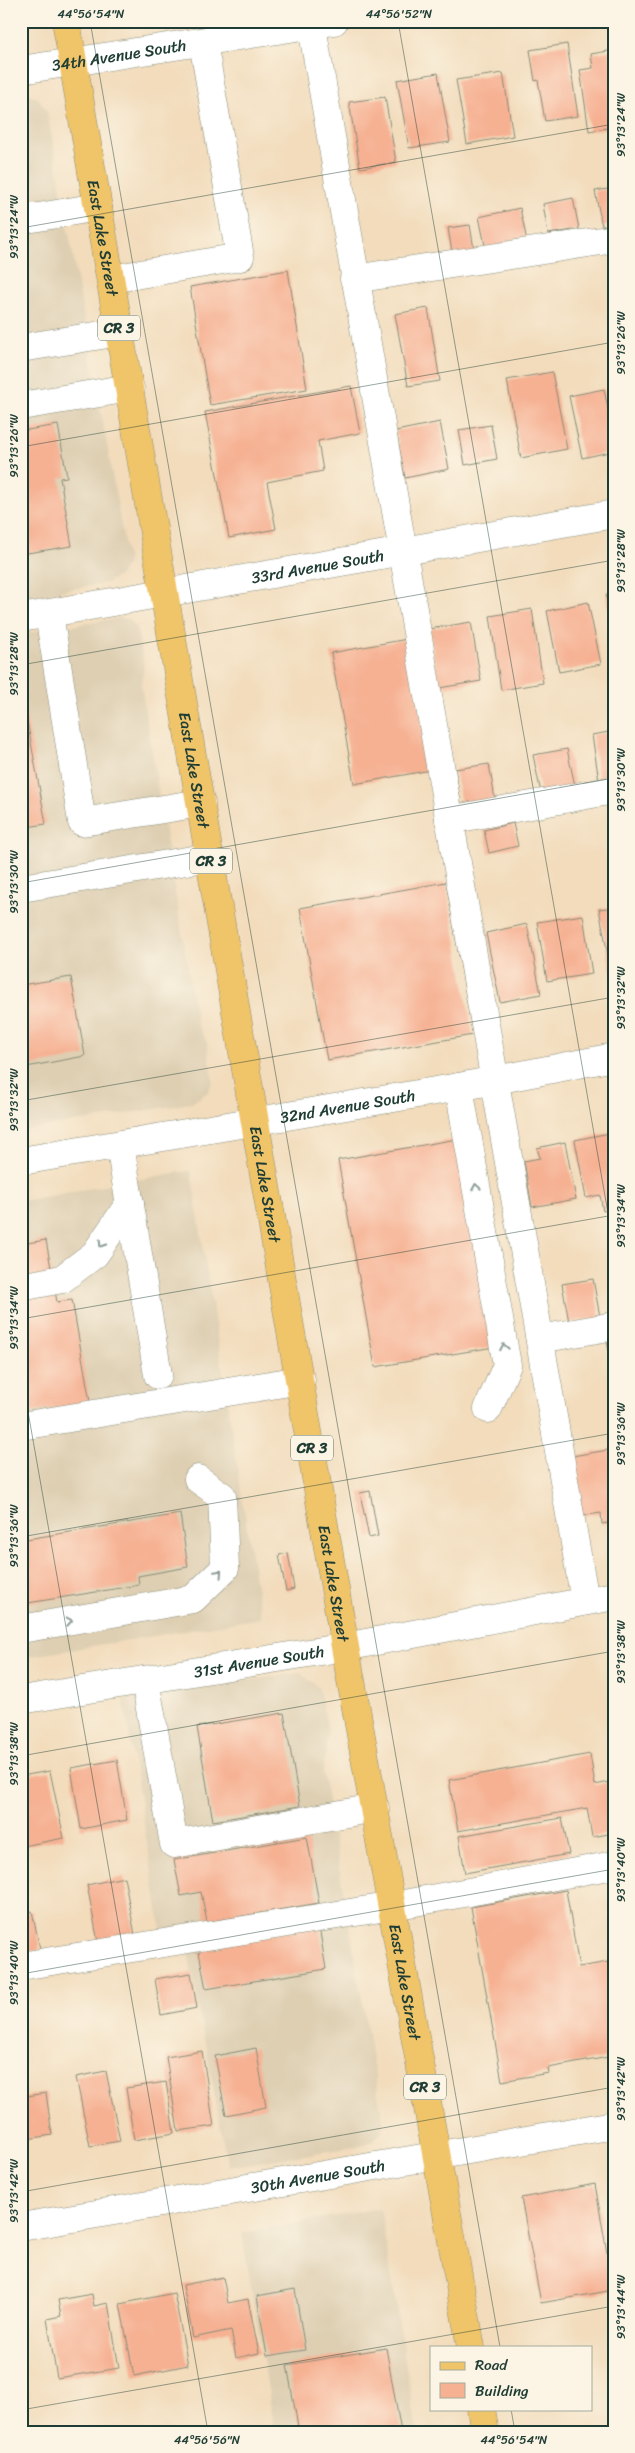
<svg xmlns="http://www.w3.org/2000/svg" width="635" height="2453" font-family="Sriracha,sans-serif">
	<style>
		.built { fill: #decfb2 }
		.building { fill: #f6b193 }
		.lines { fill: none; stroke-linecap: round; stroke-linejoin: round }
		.minor-casing { stroke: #888c78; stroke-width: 29 }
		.major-casing { stroke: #888c78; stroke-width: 29 }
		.minor { stroke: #fff; stroke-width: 28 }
		.major { stroke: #f0c469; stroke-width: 28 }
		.oneway { stroke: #8f9e9a }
		.ticks { fill: none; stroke: #1f3d34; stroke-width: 1; stroke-opacity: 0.45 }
		.labels { text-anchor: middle; stroke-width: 4.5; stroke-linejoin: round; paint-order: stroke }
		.shield { fill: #fcf5e5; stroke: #617469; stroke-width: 1 }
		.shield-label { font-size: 15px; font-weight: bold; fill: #1f3d34 }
		.street-label { font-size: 16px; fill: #1f3d34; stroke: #fcf5e5 }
		.neatline { fill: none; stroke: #1f3d34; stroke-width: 2 }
		.ticks-label { font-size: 12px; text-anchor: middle; fill: #1f3d34 }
	</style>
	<rect width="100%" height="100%" fill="#fcf5e5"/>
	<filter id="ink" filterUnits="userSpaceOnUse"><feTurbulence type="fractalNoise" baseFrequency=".02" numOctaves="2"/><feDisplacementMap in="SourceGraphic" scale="10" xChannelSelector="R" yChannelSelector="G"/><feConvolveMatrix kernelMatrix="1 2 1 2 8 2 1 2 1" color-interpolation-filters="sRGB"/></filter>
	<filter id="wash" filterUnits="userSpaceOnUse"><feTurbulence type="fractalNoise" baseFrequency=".0096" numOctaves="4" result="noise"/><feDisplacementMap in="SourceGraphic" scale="20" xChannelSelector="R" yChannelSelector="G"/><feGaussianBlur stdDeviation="1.12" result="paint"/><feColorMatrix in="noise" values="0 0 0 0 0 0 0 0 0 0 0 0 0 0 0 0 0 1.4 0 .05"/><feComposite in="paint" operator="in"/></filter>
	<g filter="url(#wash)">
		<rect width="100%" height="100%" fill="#f2dcbc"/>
		<!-- built -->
		<path class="built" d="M21 92 38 98 47 111 128 563 120 575 107 583 21 598Z
			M119 618 128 619 136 627 144 665 141 686 197 1024 207 1042 213 1081 208 1092 192 1103 21 1131V634Z
			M191 1170 261 1618 21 1658V1201Z
			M300 1673 319 1688 328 1731 323 1772 384 2128 374 2140 361 2146 228 2167 187 1947 165 1952 123 1697Z
			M380 2208 417 2432H275L242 2233Z"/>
		<g id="blocks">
			<!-- building -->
			<path class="building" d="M567 44 578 116 545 121 538 80 535 81 530 50Z
				M614 50V127L589 131 580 70 593 68 591 54Z
				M438 73 450 142 409 148 397 80Z
				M503 73 513 136 467 144 456 80Z
				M385 97 396 162 360 168 349 102Z
				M614 188V224L602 226 595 191Z
				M573 198 579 229 548 234 543 204Z
				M520 208 527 241 486 250 479 217Z
				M470 225 475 255 453 258 448 228Z
				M288 270 307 389 210 405 190 287Z
				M428 308 440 381 408 386 395 314Z
				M552 372 567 449 521 458 507 380Z
				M351 386 360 433 318 441 323 471 267 482 276 529 229 538 205 412Z
				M604 389 614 438V451L582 458 569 396Z
				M440 422 449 469 405 478 396 431Z
				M58 425 67 477 60 478 72 546 21 554V431Z
				M491 425 497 459 465 465 459 430Z
				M614 593V631H613L606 595Z
				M588 602 601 664 559 672 547 611Z
				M532 609 543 683 501 690 490 616Z
				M471 622 481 681 439 688 429 629Z
				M407 639 431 770 354 784 331 653Z
				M21 688 46 824 21 828Z
				M614 731V779L599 781 592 735Z
				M567 749 575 786 541 793 533 755Z
				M489 764 495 799 461 805 455 769Z
				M513 823 518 846 489 853 484 830Z
				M446 882 473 1035 327 1060 300 908Z
				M614 907V980H613L599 909Z
				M583 915 592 974 547 981 537 922Z
				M527 924 541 994 500 1002 486 933Z
				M71 977 85 1056 21 1068V985Z
				M614 1132V1209L603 1211 600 1195 586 1198 575 1140Z
				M457 1139 494 1347 375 1367 338 1160Z
				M565 1142 576 1199 532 1207 524 1161 540 1158 537 1148Z
				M46 1240 57 1302 72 1300 90 1402 21 1414V1244Z
				M593 1279 600 1317 569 1322 562 1284Z
				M614 1340V1372H613L607 1341Z
				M614 1449V1522L602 1524 601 1513 581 1516 572 1456Z
				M370 1491 378 1536 369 1538 360 1493Z
				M180 1514 188 1567 138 1576 139 1585 28 1603 27 1595 21 1596V1540Z
				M288 1553 294 1589 286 1591 279 1555Z
				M284 1713 300 1806 213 1821 197 1727Z
				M590 1754 595 1785 614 1781V1833L592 1837 587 1808 458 1831 449 1780Z
				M117 1760 127 1820 81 1829 71 1768Z
				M50 1771 64 1838 23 1846 21 1776Z
				M562 1818 569 1854 465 1873 459 1836Z
				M307 1837 319 1903 207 1922 201 1892 181 1896 174 1860Z
				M124 1877 135 1935 98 1942 87 1885Z
				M566 1890 579 1967 614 1961V2056L548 2068 549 2073 502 2081 471 1907Z
				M32 1911 40 1949 21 1953V1913Z
				M319 1926 326 1969 206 1989 198 1947Z
				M191 1973 197 2008 161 2015 155 1979Z
				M256 2048 266 2107 226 2115 215 2056Z
				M202 2051 214 2126 178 2131 166 2057Z
				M106 2071 120 2141 90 2146 76 2077Z
				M166 2082 174 2133 134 2140 126 2088Z
				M46 2093 52 2135 21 2140V2097Z
				M595 2184 607 2253 614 2251V2290L541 2303 521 2198Z
				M223 2277 228 2303 248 2299 259 2353 236 2358 231 2330 193 2338 183 2285Z
				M295 2289 305 2350 267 2356 257 2296Z
				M174 2293 188 2365 134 2376 120 2304Z
				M92 2294 94 2306 108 2303 119 2368 57 2378 47 2319 61 2316 58 2300Z
				M386 2348 401 2432H299L287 2365Z"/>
		</g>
	</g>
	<g filter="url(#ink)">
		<use href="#blocks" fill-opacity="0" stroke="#888c78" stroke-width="1"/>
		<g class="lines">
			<defs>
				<g id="minor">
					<path d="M311 21 585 1601"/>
					<path id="s1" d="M21 70 334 21"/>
					<path d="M21 220 98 207"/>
					<path d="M111 279 240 257 203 42"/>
					<path d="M354 279 614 239"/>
					<path d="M21 348 120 332"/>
					<path d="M21 406 130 388"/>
					<path d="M49 614 82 822 201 803"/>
					<path id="s2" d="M21 618 614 514"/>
					<path d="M449 820 614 790"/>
					<path d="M21 888 211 857"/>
					<path d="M459 1087 507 1365 488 1409"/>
					<path d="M120 1145 158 1375"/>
					<path id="s3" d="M21 1161 459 1087 614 1057"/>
					<path d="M21 1287 62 1279 95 1254 130 1203"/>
					<path d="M540 1339 614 1326"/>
					<path d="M21 1426 301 1380"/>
					<path d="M21 1629 193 1599 225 1568 222 1496 198 1479"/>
					<path d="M145 1680 174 1844 375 1808"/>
					<path id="s4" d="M21 1700 345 1647 614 1596"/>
					<path d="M21 1966 393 1906 614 1865"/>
					<path id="s5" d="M21 2227 614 2125"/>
				</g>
				<g id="major">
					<path id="s6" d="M66 21 345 1647 471 2347"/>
					<path d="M481 2409 485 2432"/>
				</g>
			</defs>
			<!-- minor casing -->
			<use href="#minor" class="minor-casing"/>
			<!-- major casing -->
			<use href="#major" class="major-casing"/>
			<!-- minor -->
			<use href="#minor" class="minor"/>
			<!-- major -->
			<use href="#major" class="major"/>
		</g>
		<!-- one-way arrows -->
		<defs><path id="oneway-chevron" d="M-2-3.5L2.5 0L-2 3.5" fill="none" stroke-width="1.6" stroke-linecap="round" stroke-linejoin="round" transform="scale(1.25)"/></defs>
		<g class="oneway">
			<use href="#oneway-chevron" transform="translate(476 1187) rotate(-100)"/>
			<use href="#oneway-chevron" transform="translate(102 1244) rotate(124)"/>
			<use href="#oneway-chevron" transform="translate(504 1347) rotate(-100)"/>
			<use href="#oneway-chevron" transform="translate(219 1573) rotate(-47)"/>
			<use href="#oneway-chevron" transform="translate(69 1621) rotate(-10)"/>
		</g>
	</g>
	<!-- ticks -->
	<path class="ticks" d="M90 21 500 2347M398 21 614 1247M21 228 614 124M21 447 614 342M21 665 614 560M21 883 614 778M21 1101 614 997M21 1319 614 1215M21 1372 208 2432M21 1537 614 1433M21 1756 614 1651M21 1974 614 1869M21 2192 614 2087M511 2409 515 2432M21 2410 614 2306"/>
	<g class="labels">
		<!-- shield labels -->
		<g class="shield">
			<rect x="98" y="315.5" width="42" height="25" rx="4"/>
			<rect x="190" y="848.5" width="42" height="25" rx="4"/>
			<rect x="291" y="1435.5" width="42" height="25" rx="4"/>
			<rect x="404" y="2074.5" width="42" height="25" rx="4"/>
		</g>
		<g class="shield-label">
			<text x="119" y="333">CR 3</text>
			<text x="211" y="866">CR 3</text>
			<text x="312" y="1453">CR 3</text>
			<text x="425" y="2092">CR 3</text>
		</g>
		<!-- street labels -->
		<g class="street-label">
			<text dy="6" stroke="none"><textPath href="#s1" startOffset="99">34th Avenue South</textPath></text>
			<text dy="6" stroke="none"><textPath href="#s6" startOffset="220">East Lake Street</textPath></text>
			<text dy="6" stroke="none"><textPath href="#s2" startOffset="301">33rd Avenue South</textPath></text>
			<text dy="6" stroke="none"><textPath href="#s6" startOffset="760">East Lake Street</textPath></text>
			<text dy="6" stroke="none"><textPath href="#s3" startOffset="331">32nd Avenue South</textPath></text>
			<text dy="6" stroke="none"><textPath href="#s6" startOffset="1180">East Lake Street</textPath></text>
			<text dy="6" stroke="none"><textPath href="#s6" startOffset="1585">East Lake Street</textPath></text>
			<text dy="6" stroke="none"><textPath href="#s4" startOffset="241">31st Avenue South</textPath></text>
			<text dy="6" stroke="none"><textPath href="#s6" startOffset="1990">East Lake Street</textPath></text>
			<text dy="6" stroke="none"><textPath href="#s5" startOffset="301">30th Avenue South</textPath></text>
		</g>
	</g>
	<!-- margin -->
	<rect width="635" height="2453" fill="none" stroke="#fcf5e5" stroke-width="55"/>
	<!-- legend -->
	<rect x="430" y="2346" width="162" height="65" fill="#fcf5e5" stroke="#a4ab9e"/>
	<rect x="440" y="2362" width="25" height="8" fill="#f0c469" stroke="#a4ab9e"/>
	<text x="475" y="2370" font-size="15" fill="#1f3d34">Road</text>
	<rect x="440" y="2383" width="25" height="15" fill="#f6b193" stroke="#a4ab9e"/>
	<text x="475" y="2396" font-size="15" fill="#1f3d34">Building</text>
	<rect x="28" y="28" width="580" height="2398" class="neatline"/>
	<g class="ticks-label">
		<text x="91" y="18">44°56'54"N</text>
		<text x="399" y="18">44°56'52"N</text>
		<text transform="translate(621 125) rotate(-90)" y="4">93°13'24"W</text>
		<text transform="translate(14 227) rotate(-90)" y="4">93°13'24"W</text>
		<text transform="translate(621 343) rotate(-90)" y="4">93°13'26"W</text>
		<text transform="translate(14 446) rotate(-90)" y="4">93°13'26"W</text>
		<text transform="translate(621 561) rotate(-90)" y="4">93°13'28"W</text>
		<text transform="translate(14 664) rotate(-90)" y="4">93°13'28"W</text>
		<text transform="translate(621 780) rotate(-90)" y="4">93°13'30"W</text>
		<text transform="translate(14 882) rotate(-90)" y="4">93°13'30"W</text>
		<text transform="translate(621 998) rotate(-90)" y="4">93°13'32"W</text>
		<text transform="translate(14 1100) rotate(-90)" y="4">93°13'32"W</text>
		<text transform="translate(621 1216) rotate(-90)" y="4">93°13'34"W</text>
		<text transform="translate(14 1318) rotate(-90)" y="4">93°13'34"W</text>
		<text transform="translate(621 1434) rotate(-90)" y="4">93°13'36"W</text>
		<text transform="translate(14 1536) rotate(-90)" y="4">93°13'36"W</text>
		<text transform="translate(621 1652) rotate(-90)" y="4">93°13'38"W</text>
		<text transform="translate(14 1754) rotate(-90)" y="4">93°13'38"W</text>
		<text transform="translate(621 1870) rotate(-90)" y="4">93°13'40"W</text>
		<text transform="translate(14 1973) rotate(-90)" y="4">93°13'40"W</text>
		<text transform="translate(621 2089) rotate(-90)" y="4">93°13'42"W</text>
		<text transform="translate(14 2191) rotate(-90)" y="4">93°13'42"W</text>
		<text transform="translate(621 2307) rotate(-90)" y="4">93°13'44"W</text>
		<text x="207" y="2444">44°56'56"N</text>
		<text x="514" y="2444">44°56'54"N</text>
	</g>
</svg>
